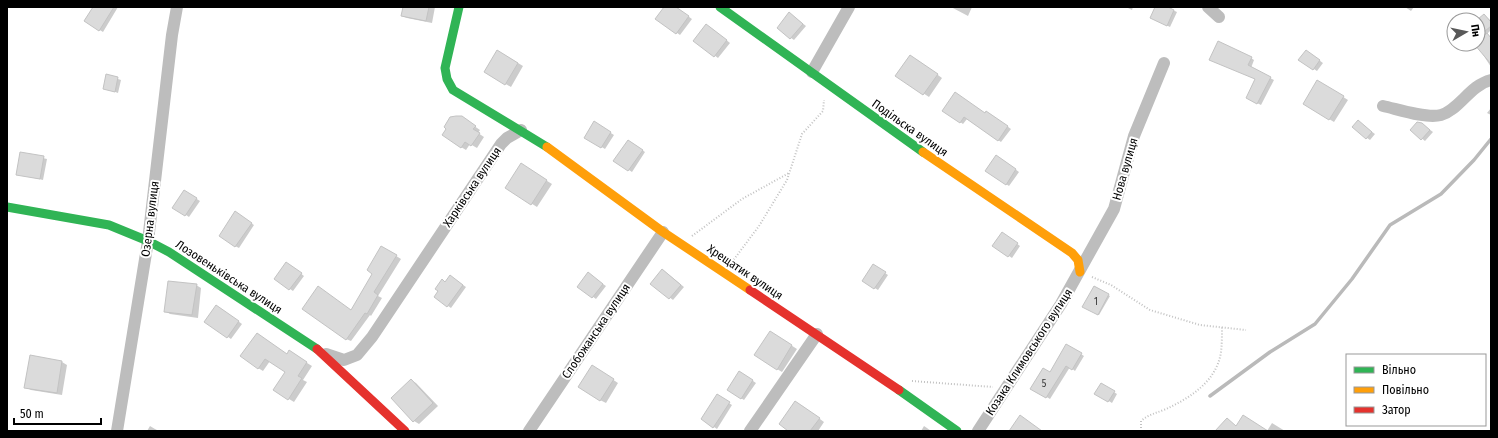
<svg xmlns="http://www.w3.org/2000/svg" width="1498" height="438" font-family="'Fira Sans Condensed',sans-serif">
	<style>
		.shadow { fill: #0003 }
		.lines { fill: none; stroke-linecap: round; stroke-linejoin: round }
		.stream { stroke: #bababa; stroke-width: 3.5 }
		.building { fill: #dbdbdb; stroke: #c3c3c3 }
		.path { stroke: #c2c2c2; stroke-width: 2; stroke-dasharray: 1 2; stroke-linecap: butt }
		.street { stroke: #bdbdbd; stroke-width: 12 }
		.fast { stroke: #30b455; stroke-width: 9 }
		.slow { stroke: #ff9f0a; stroke-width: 9 }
		.jam { stroke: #e5322d; stroke-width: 9 }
		.labels { text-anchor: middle; stroke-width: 4; stroke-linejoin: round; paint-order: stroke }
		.number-label { font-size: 10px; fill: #373737 }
		.street-label { font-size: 12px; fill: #000; stroke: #fff }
	</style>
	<rect width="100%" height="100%" fill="#fff"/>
	<!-- shadow -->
	<path class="shadow" d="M94 7H118L103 32 85 21Z
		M404 7H435L432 23 407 18 402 16Z
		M665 7H675L692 19 680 35 657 19Z
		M951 7H972L968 16Z
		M1126 7H1133L1132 10Z
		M1156 7H1166L1177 12 1170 27 1154 19Z
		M1405 7H1414L1411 11Z
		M1484 15 1491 21V30L1487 34 1491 37V67L1476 44 1485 36 1478 30V20Z
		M793 16 806 26 794 40 791 38Z
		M710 27 730 43 718 58 695 41Z
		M498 51 523 66 511 87 485 72Z
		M1309 53 1323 63 1317 71 1300 60Z
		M1251 58 1254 60 1251 68 1274 80 1261 105 1247 98 1256 79 1214 61Z
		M916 59 942 78 929 97 897 76Z
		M106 75 121 80 118 93 104 88Z
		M1318 81 1348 100 1334 122 1304 104Z
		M1491 108V115L1487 113Z
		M943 110 990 114 1011 129 1001 142 967 119 963 124Z
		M467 121 480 130 478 133 484 137 477 148 470 144 466 150 461 147 447 128Z
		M595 123 614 135 605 149 585 137Z
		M1361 124 1375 134 1370 140 1367 138Z
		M1422 124 1433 132 1425 141 1411 130Z
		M632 143 645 152 632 172 615 161Z
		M21 153 47 159 43 180 17 174Z
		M1000 158 1019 172 1009 186 1006 184Z
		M526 168 552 184 537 207 507 188Z
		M184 191 200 201 189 217 174 207Z
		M239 215 254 225 239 248 235 246Z
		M1005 235 1020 246 1012 258 1009 256Z
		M382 247 401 259 378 296 382 298 371 316 370 315 351 341 346 339 352 311 374 273Z
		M290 265 304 276 293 291 275 279Z
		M873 265 888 275 878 290 863 281Z
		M663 270 684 287 673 300 652 284Z
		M591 276 606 286 596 299 579 287Z
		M453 278 466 287 451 308 448 306 446 282Z
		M196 285 201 288 198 318 170 314 165 311Z
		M1094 287 1110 296 1099 315 1084 307Z
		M220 308 242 324 231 339 206 322Z
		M258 334 287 355H294L312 366 303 380 307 382 294 402 289 399 286 372 270 361 263 371 258 368Z
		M775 335 797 349 782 372 777 369Z
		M1067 345 1084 356 1075 371 1070 367 1050 399 1032 388 1050 373Z
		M30 357 62 362 67 365 62 395 31 390 25 387Z
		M597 369 618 383 606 403 600 400Z
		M740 372 756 383 744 400 728 390Z
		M411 380 416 383 438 406 419 424 414 421Z
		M1101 384 1117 394 1112 403 1096 393Z
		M717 396 732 405 717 429 702 419Z
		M801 405 824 422 818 431H790Z
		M1272 423 1285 431H1267Z
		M150 426 155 429 159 431H147Z
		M924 426 927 428 931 431H921Z"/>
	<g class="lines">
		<!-- stream -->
		<path class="stream" d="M1210 396 1270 352 1315 324 1352 279 1390 225 1441 194 1474 160 1491 139"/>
	</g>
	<!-- building -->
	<path class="building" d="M93 7H114L99 31 84 21Z
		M403 7H429L426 21 401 16Z
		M664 7H676L689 16 676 34 655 19Z
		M1155 7H1168L1174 10 1167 26 1150 18Z
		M789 12 803 24 790 39 777 28Z
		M1484 14 1491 22V26L1478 37V19Z
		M706 24 727 40 714 57 693 41Z
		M1487 33 1491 38V64L1474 44H1478V41Z
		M1218 41 1252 57 1248 65 1271 77 1257 104 1246 98 1255 79 1209 60Z
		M497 50 518 63 505 85 484 72Z
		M1306 50 1320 60 1313 70 1298 60Z
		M910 55 938 74 923 95 895 76Z
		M106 74 118 77 115 92 103 89Z
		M1317 80 1344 96 1329 120 1303 104Z
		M955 92 985 113 986 111 1008 126 998 141 964 117 960 123 942 111Z
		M456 116H462L476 126 473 129 480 133 471 146 465 142 461 148 442 135 446 129 444 127 450 117Z
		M1358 120 1372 132 1366 139 1352 127Z
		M594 121 611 132 601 148 584 138Z
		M1417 122 1422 123 1430 130 1421 140 1410 130Z
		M628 140 643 150 628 171 613 161Z
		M20 152 44 156 40 179 16 175Z
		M996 155 1016 169 1006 185 985 171Z
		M521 163 547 180 531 205 505 188Z
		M184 190 197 198 185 216 172 208Z
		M235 211 252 223 235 247 219 236Z
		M1002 232 1018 243 1008 257 992 246Z
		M381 246 397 255 374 292 378 295 367 314 365 313 346 340 302 309 318 286 351 310 372 274 367 270Z
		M286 262 302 273 289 290 274 279Z
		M873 264 886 272 874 289 862 281Z
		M662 269 681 285 669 299 650 284Z
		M588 272 603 284 592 298 577 287Z
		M450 275 463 285 447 307 434 297 438 291 435 289 442 279 445 282Z
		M168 281 197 284 192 315 164 312Z
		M1094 286 1109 294 1098 315 1082 307Z
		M216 305 239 321 227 338 204 322Z
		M770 331 792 345 777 370 754 355Z
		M257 333 287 354 289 350 307 362 298 376 302 378 288 400 273 390 285 372 265 359 258 369 240 356Z
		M1066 344 1082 353 1072 370 1066 366 1046 398 1030 389 1043 368 1050 372Z
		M30 355 62 361 57 393 24 388Z
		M592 365 614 379 600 401 578 387Z
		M739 371 753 380 741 399 727 390Z
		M411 379 433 403 413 422 391 398Z
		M1101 383 1115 391 1108 402 1094 394Z
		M717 394 730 402 713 428 701 419Z
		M795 401 820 418 810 431H788L779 424Z
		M1020 415 1042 431H1009Z
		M1243 415 1268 431H1215L1227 418 1236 426Z"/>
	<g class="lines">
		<!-- path -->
		<path class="path" d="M692 236 742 199 789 173
			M732 262 759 226 787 180 802 134 823 111 824 100
			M1092 277 1111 285 1150 310 1200 325 1246 330
			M912 381 993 387
			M1141 431V421C1149 414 1157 413 1166 409 1190 398 1217 381 1221 352 1222 344 1222 335 1222 327"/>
		<!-- street -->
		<path class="street" d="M1208 7 1219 17
			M812 72 849 7
			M1383 106C1397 109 1426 119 1441 115 1459 110 1470 85 1491 80
			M326 354 344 360 357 355 372 337 501 144 507 138 521 130
			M117 431 148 241 172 35 177 7
			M529 431 663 232
			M750 431 817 334
			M978 431 1061 304 1114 209 1134 136 1164 63"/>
		<!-- fast -->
		<path class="fast" d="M459 7 445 68 447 79 453 90 547 147
			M720 7 923 152
			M7 207 109 225 148 241 169 252 317 349
			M899 390 957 431"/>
		<!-- slow -->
		<path class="slow" d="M547 147 663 232 750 290
			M923 152 1072 253 1078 260 1080 272"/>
		<!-- jam -->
		<path class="jam" d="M750 290 899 390
			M317 349 405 431"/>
	</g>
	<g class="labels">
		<!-- number labels -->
		<g class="number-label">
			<text x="1096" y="305">1</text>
			<text x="1044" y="387">5</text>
		</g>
		<!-- street labels -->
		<g class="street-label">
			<text transform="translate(910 128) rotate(35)" y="4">Подільска вулиця</text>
			<text transform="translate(1125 169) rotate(-74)" y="4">Нова вулиця</text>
			<text transform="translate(472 187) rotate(-56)" y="4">Харківська вулиця</text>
			<text transform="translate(150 219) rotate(-83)" y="4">Озерна вулиця</text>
			<text transform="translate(745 272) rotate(34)" y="4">Хрещатик вулиця</text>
			<text transform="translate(229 277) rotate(33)" y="4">Лозовеньківська вулиця</text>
			<text transform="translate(596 331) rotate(-56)" y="4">Слобожанська вулиця</text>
			<text transform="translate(1029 352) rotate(-57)" y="4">Козака Климовського вулиця</text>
		</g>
	</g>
	<!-- border -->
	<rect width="1498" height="438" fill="none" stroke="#000000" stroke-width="16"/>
	<!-- legend -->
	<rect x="1346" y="354" width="140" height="72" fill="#ffffff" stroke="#999999"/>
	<rect x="1354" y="367" width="20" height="6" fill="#30b455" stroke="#999999"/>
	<text x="1382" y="374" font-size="12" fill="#000000">Вільно</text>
	<rect x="1354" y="387" width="20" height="6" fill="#ff9f0a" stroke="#999999"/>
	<text x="1382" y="394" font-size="12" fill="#000000">Повільно</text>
	<rect x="1354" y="407" width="20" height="6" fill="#e5322d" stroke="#999999"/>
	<text x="1382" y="414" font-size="12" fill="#000000">Затор</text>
	<!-- north arrow -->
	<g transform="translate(1466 32) rotate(81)"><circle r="19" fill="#ffffff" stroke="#999999"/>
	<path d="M0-3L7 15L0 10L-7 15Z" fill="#595959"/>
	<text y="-6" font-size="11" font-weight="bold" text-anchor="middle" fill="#000000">Пн</text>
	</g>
	<!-- scale -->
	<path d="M14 418v6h87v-6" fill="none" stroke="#000000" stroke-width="2"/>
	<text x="20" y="418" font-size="12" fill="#000000" stroke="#ffffff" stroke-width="3" paint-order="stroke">50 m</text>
</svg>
